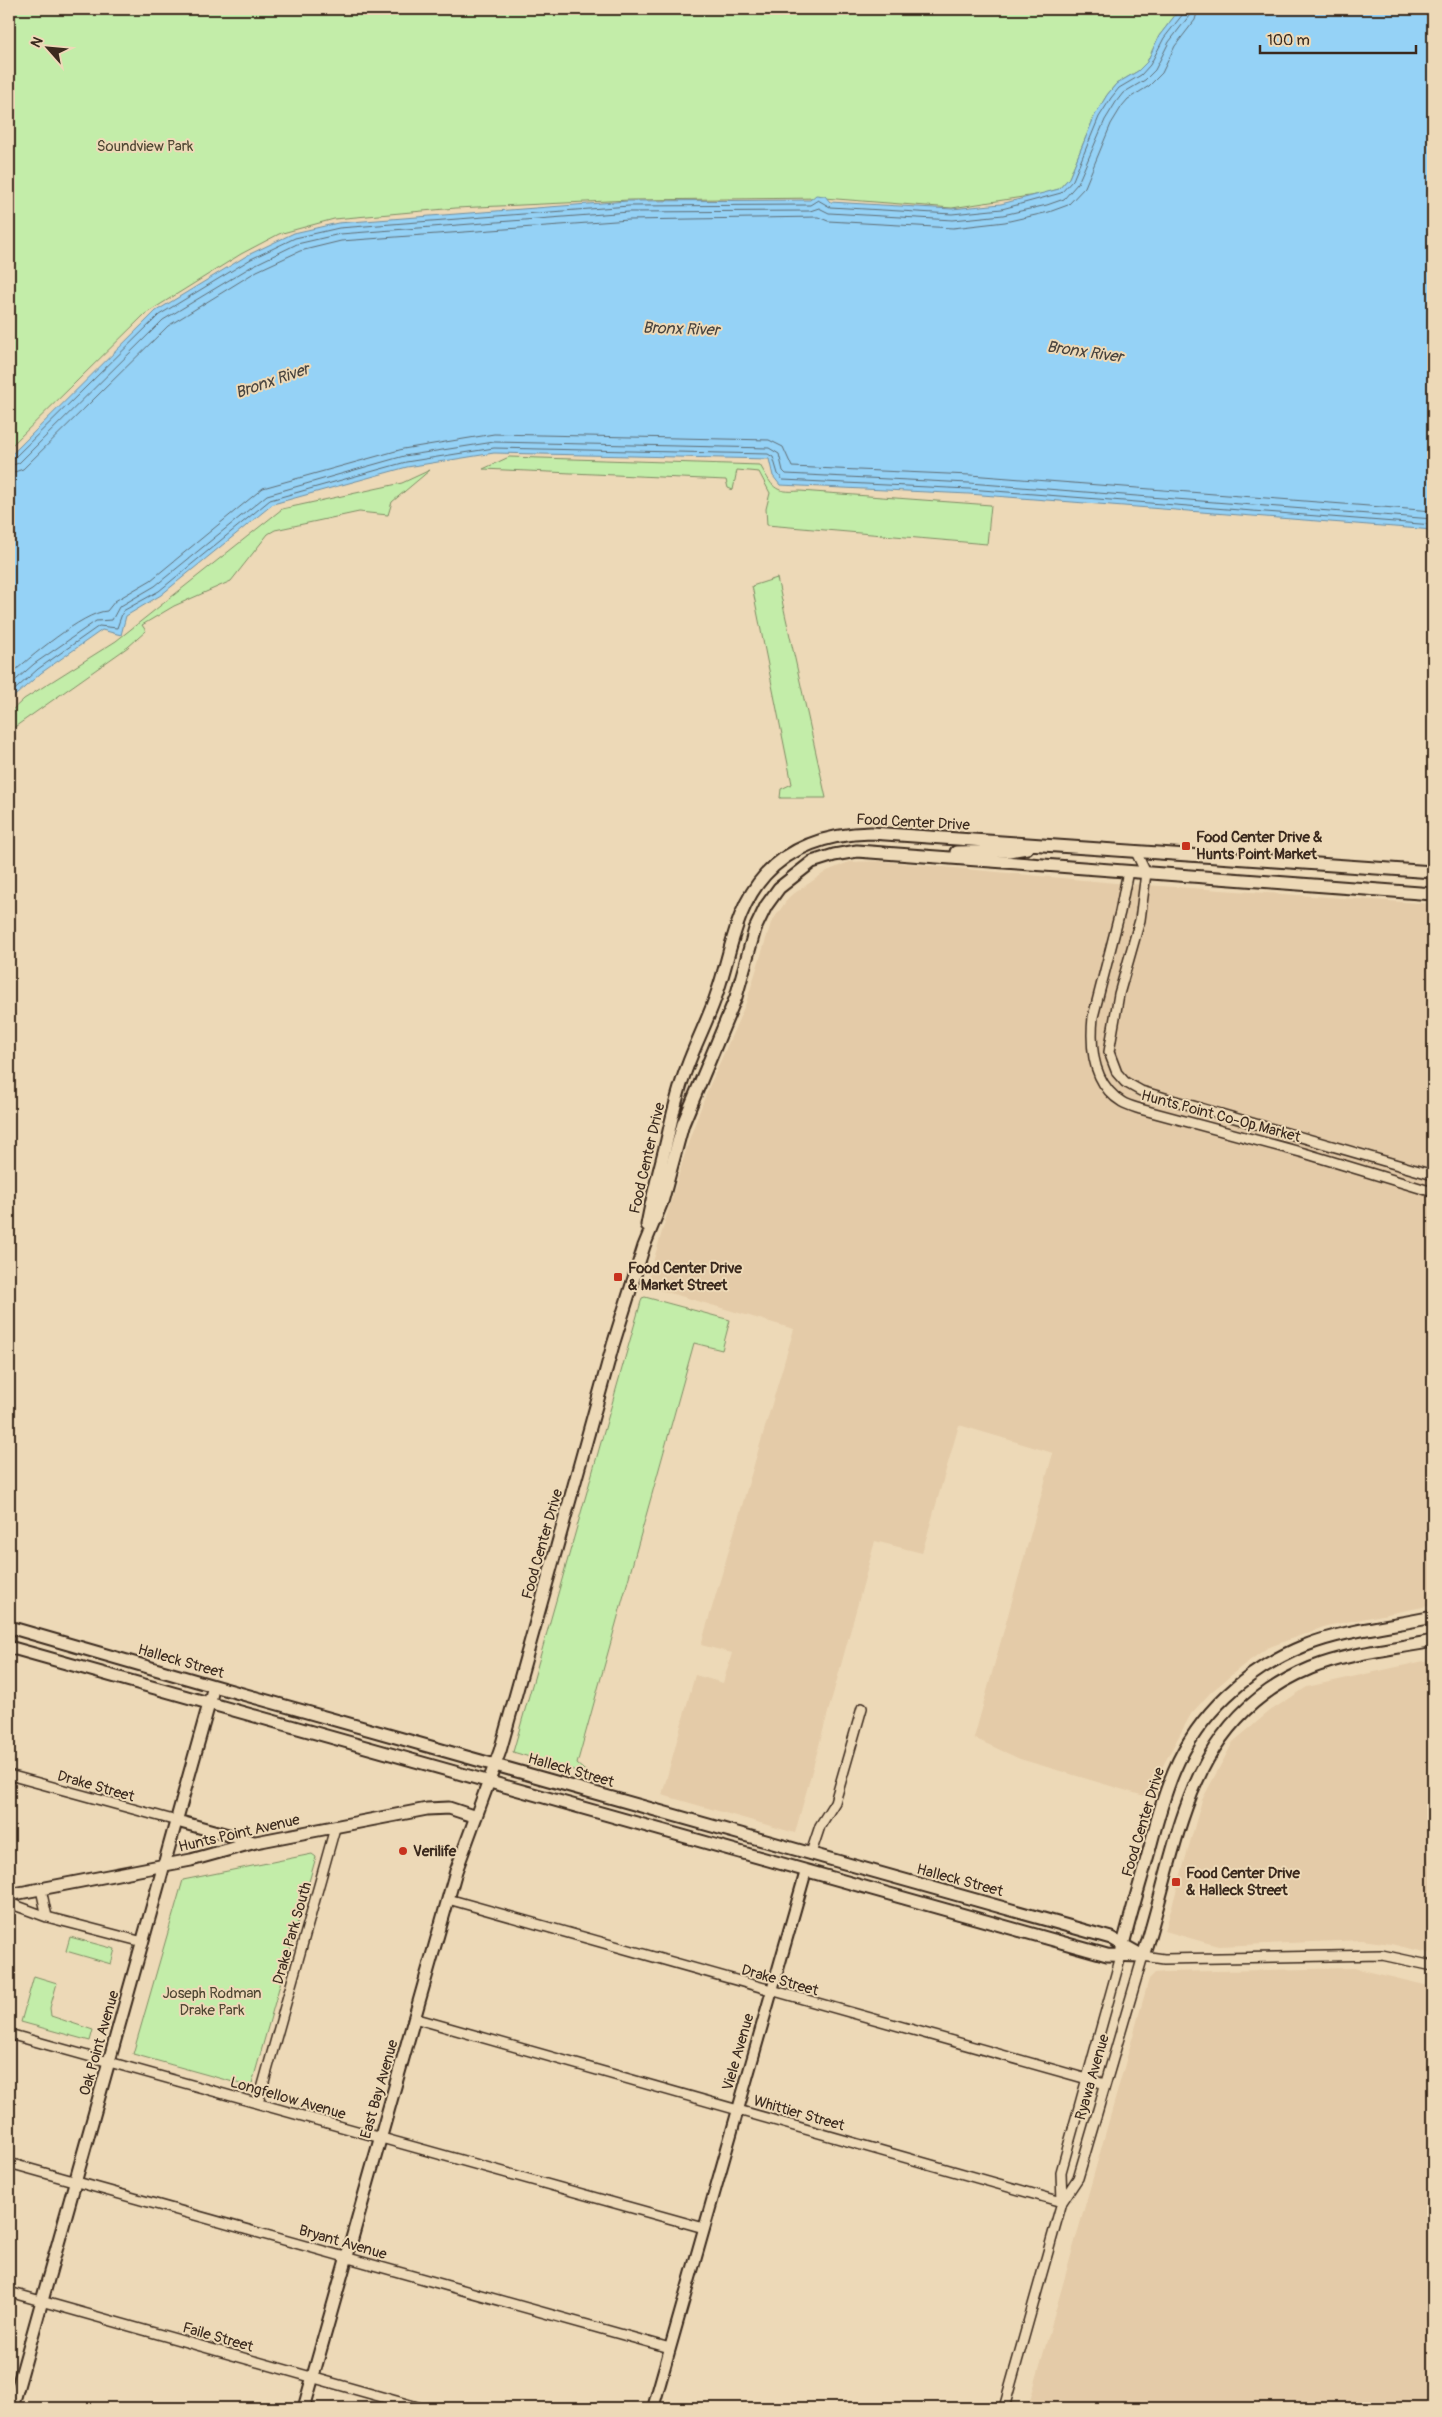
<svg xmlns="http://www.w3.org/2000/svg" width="1442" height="2417" font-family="Pangolin,sans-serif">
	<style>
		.built { fill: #e4cba8 }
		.green { fill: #c3eda9; stroke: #7f8c64 }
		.water { fill: #95d2f6; stroke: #718fa0 }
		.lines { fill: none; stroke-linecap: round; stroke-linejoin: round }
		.shore { stroke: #5f6d74; stroke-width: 1 }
		.minor-casing { stroke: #3b2a1e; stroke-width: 12 }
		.tertiary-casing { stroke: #3b2a1e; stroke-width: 14 }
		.secondary-casing { stroke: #3b2a1e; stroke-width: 15 }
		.minor { stroke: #edd9b7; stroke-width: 9 }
		.tertiary { stroke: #edd9b7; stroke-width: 10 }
		.secondary { stroke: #edd9b7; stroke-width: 11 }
		.poi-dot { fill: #c8321e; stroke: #edd9b7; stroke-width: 2 }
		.labels { text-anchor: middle; stroke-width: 4; stroke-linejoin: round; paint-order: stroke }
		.park-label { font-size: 15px; fill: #4f4733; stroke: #edd9b7 }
		.street-label { font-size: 15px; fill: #3b2a1e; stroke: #edd9b7 }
		.poi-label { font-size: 15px; font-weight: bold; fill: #3b2a1e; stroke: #edd9b7; text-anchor: start }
		.water-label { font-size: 16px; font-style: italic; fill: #48433e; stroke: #edd9b7 }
	</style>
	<rect width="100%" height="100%" fill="#edd9b7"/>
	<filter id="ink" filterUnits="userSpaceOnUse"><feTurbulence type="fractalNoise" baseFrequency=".02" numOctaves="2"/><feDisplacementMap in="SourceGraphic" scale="10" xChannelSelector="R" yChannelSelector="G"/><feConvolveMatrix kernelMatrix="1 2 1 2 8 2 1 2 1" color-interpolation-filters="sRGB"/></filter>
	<g filter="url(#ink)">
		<!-- built -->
		<path class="built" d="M879 861 1115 883 1433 904V1605L1326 1626 1267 1648 1241 1667 1210 1693 1191 1714 1160 1771 1151 1798 1020 1759 974 1738 1053 1453 959 1425 922 1553 875 1541 795 1833 662 1795 695 1675 723 1683 732 1653 701 1645 794 1329 646 1286 689 1140 706 1094 746 1003 771 923 789 897 827 871 849 862Z
			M1433 1659V1954L1391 1944 1362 1940 1218 1946 1165 1931 1202 1800 1233 1742 1270 1711 1307 1687Z
			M1354 1968 1433 1987V2408H1028L1149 1979 1155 1973 1167 1972Z"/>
		<!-- green -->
		<path class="green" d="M9 9H1180L1159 36 1147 62 1138 71 1116 84 1107 95 1095 115 1069 178 1059 189 1042 194 952 208 824 198 630 200 456 208 334 219 279 234 241 254 145 314 9 448Z
			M509 457 760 465C773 487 773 493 800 491L991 505 987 544 767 525 766 509 770 493 759 472 737 470 733 490 728 488 726 480 483 469Z
			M430 470 392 502 388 515 359 512 275 530 268 534 231 581 174 606 142 625 146 631 128 647 9 731V713L24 699 116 641 282 509 402 483Z
			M777 578 826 798H780L781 789 792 784 752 586Z
			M645 1297 730 1320 722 1350 694 1343 577 1764 590 1775 513 1752 642 1298Z
			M312 1854 316 1857 251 2087 133 2054 183 1880Z
			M70 1937 115 1949 111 1964 66 1951Z
			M34 1976 57 1983 50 2008 51 2016 93 2030 90 2041 21 2022Z"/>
		<!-- water -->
		<path class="water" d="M1180 9H1433V530L969 494 780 485 773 476 769 459 494 453 407 467 273 504 161 595 126 616 121 635 102 630 41 673 9 701V457L156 311 248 255 294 233 338 223 628 201 810 200 816 195 825 196 830 202 952 209 1001 204 1059 189 1069 178 1095 115 1107 95 1116 84 1138 71 1147 62 1159 36Z"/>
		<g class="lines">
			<!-- shore -->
			<path class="shore" d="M9 460 14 458 159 315 251 259 295 238 339 228 629 206 810 205 818 200 830 207 952 214 1002 209 1061 193 1073 180 1099 117 1111 98 1119 88 1141 75 1150 65 1164 38 1183 14 1184 9
				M9 466 19 463 163 320 254 265 297 244 340 234 629 212 810 211 819 208 829 213 953 220 1003 215 1047 205 1064 199 1078 183 1105 120 1116 102 1123 93 1145 80 1155 70 1169 42 1189 16 1190 9
				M9 474 23 469 168 326 257 271 300 251 341 241 629 220 818 217 828 221 953 228 1005 222 1049 212 1068 205 1085 187 1111 124 1122 106 1128 99 1149 86 1162 73 1175 46 1195 20 1198 9
				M9 676C28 659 83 612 107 611L115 601 151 580 263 488 403 449 494 434 769 440 783 447 792 467 970 475 1433 511
				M9 686 34 664 96 621 112 620 119 607 155 586 267 495 404 456 494 442 769 448 779 454 783 471 786 474 969 483 1433 519
				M9 695 38 669 99 626 117 628 123 611 159 591 270 500 406 462 494 448 768 454 773 457 778 474 783 480 969 489 1433 525"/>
			<defs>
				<path id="minor" d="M1136 852 1146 873 1140 920 1119 994 1109 1052 1117 1073 1125 1082 1141 1091 1433 1175
					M1128 871 1120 912 1093 1017C1090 1047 1093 1084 1122 1102 1127 1105 1134 1107 1140 1109L1304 1153 1433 1192
					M9 1775 177 1821
					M811 1853 820 1826 835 1802 862 1708
					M41 1889 47 1917
					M448 1899 1105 2084
					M9 1903 47 1917 143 1942
					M414 2018 1062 2202
					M9 2034 704 2228
					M258 2103 335 1828
					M9 2163 670 2348
					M1062 2202 1078 2178 1143 1956 1164 1959 1382 1955 1433 1966
					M9 2292 421 2408
					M1004 2408 1062 2202 1061 2172 1121 1956"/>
				<path id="tertiary" d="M653 2408 806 1871"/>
				<path id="secondary" d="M956 852 1009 851 1027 848
					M647 1225C652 1197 659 1171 666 1144 672 1118 677 1092 687 1067 696 1042 709 1018 717 993 731 953 735 908 765 875 793 844 831 834 871 833L1433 872
					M9 1627 214 1686 1111 1938 1143 1956
					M9 1647 1107 1955 1142 1956
					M177 1821 254 1842
					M9 1895 191 1860 256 1842 427 1809 449 1808 476 1817
					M1122 1949C1130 1916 1140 1884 1149 1851 1156 1824 1163 1797 1174 1771 1198 1714 1247 1669 1304 1646 1344 1630 1391 1626 1433 1617
					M1143 1956C1180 1843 1184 1720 1311 1668 1349 1653 1393 1649 1433 1641
					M12 2408 214 1686
					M304 2408 456 1871 500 1751 613 1345 644 1246 662 1202 683 1124 736 997 755 929 766 906 779 888 812 862 834 855 857 851 1433 894"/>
			</defs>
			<!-- minor casing -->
			<use href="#minor" class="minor-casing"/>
			<!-- tertiary casing -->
			<use href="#tertiary" class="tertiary-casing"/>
			<!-- secondary casing -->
			<use href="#secondary" class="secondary-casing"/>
			<!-- minor -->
			<use href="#minor" class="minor"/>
			<!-- tertiary -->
			<use href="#tertiary" class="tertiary"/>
			<!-- secondary -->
			<use href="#secondary" class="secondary"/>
		</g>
	</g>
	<!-- markers -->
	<g class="poi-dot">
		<rect x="1181" y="841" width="10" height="10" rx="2.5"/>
		<rect x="613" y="1272" width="10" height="10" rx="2.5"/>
		<circle cx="403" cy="1851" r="5"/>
		<rect x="1171" y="1877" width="10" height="10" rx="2.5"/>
	</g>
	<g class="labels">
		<!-- park labels -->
		<g class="park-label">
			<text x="145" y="151">Soundview Park</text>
			<text x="212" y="1998">Joseph Rodman<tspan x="212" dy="17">Drake Park</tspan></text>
		</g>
		<!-- street labels -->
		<g class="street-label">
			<text transform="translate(913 822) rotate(3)" y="5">Food Center Drive</text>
			<text transform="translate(1221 1116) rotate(15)" y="5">Hunts Point Co-Op Market</text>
			<text transform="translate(647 1158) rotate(-77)" y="5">Food Center Drive</text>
			<text transform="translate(542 1544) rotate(-74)" y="5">Food Center Drive</text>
			<text transform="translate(181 1661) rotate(16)" y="5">Halleck Street</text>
			<text transform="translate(571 1770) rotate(16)" y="5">Halleck Street</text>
			<text transform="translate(96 1786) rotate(16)" y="5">Drake Street</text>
			<text transform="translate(1143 1822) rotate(-73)" y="5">Food Center Drive</text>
			<text transform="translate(239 1833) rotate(-13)" y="5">Hunts Point Avenue</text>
			<text transform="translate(960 1880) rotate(15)" y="5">Halleck Street</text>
			<text transform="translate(292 1933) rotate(-74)" y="5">Drake Park South</text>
			<text transform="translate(780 1980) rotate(16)" y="5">Drake Street</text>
			<text transform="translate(99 2043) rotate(-74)" y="5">Oak Point Avenue</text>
			<text transform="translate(738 2052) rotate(-74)" y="5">Viele Avenue</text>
			<text transform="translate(1092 2077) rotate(-74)" y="5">Ryawa Avenue</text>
			<text transform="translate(379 2089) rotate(-74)" y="5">East Bay Avenue</text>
			<text transform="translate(288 2098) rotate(16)" y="5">Longfellow Avenue</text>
			<text transform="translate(799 2113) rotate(16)" y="5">Whittier Street</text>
			<text transform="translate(343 2242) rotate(16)" y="5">Bryant Avenue</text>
			<text transform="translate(218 2337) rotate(16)" y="5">Faile Street</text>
		</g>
		<!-- poi labels -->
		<g class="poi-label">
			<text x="1196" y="842">Food Center Drive &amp;<tspan x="1196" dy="17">Hunts Point Market</tspan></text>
			<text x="628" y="1273">Food Center Drive<tspan x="628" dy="17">&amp; Market Street</tspan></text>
			<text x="413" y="1856">Verilife</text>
			<text x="1186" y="1878">Food Center Drive<tspan x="1186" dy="17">&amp; Halleck Street</tspan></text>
		</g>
		<!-- water labels -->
		<g class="water-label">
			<text transform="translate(681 328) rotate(2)" y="6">Bronx River</text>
			<text transform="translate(1085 351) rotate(8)" y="6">Bronx River</text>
			<text transform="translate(272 380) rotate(-19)" y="6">Bronx River</text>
		</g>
	</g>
	<!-- margin -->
	<rect width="1442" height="2417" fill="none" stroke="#edd9b7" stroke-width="30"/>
	<rect x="15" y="15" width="1412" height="2387" fill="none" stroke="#3b2a1e" stroke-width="2" filter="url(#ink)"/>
	<!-- north arrow -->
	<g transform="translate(48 48) rotate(297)" stroke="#edd9b7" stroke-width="4" paint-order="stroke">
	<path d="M0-4L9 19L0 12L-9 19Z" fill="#3b2a1e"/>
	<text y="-8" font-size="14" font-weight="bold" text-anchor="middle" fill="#3b2a1e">N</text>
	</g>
	<!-- scale -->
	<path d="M1260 45v8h156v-8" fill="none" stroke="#3b2a1e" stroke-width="2.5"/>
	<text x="1267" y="45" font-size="15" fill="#3b2a1e" stroke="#edd9b7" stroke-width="4" paint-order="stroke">100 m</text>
</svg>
